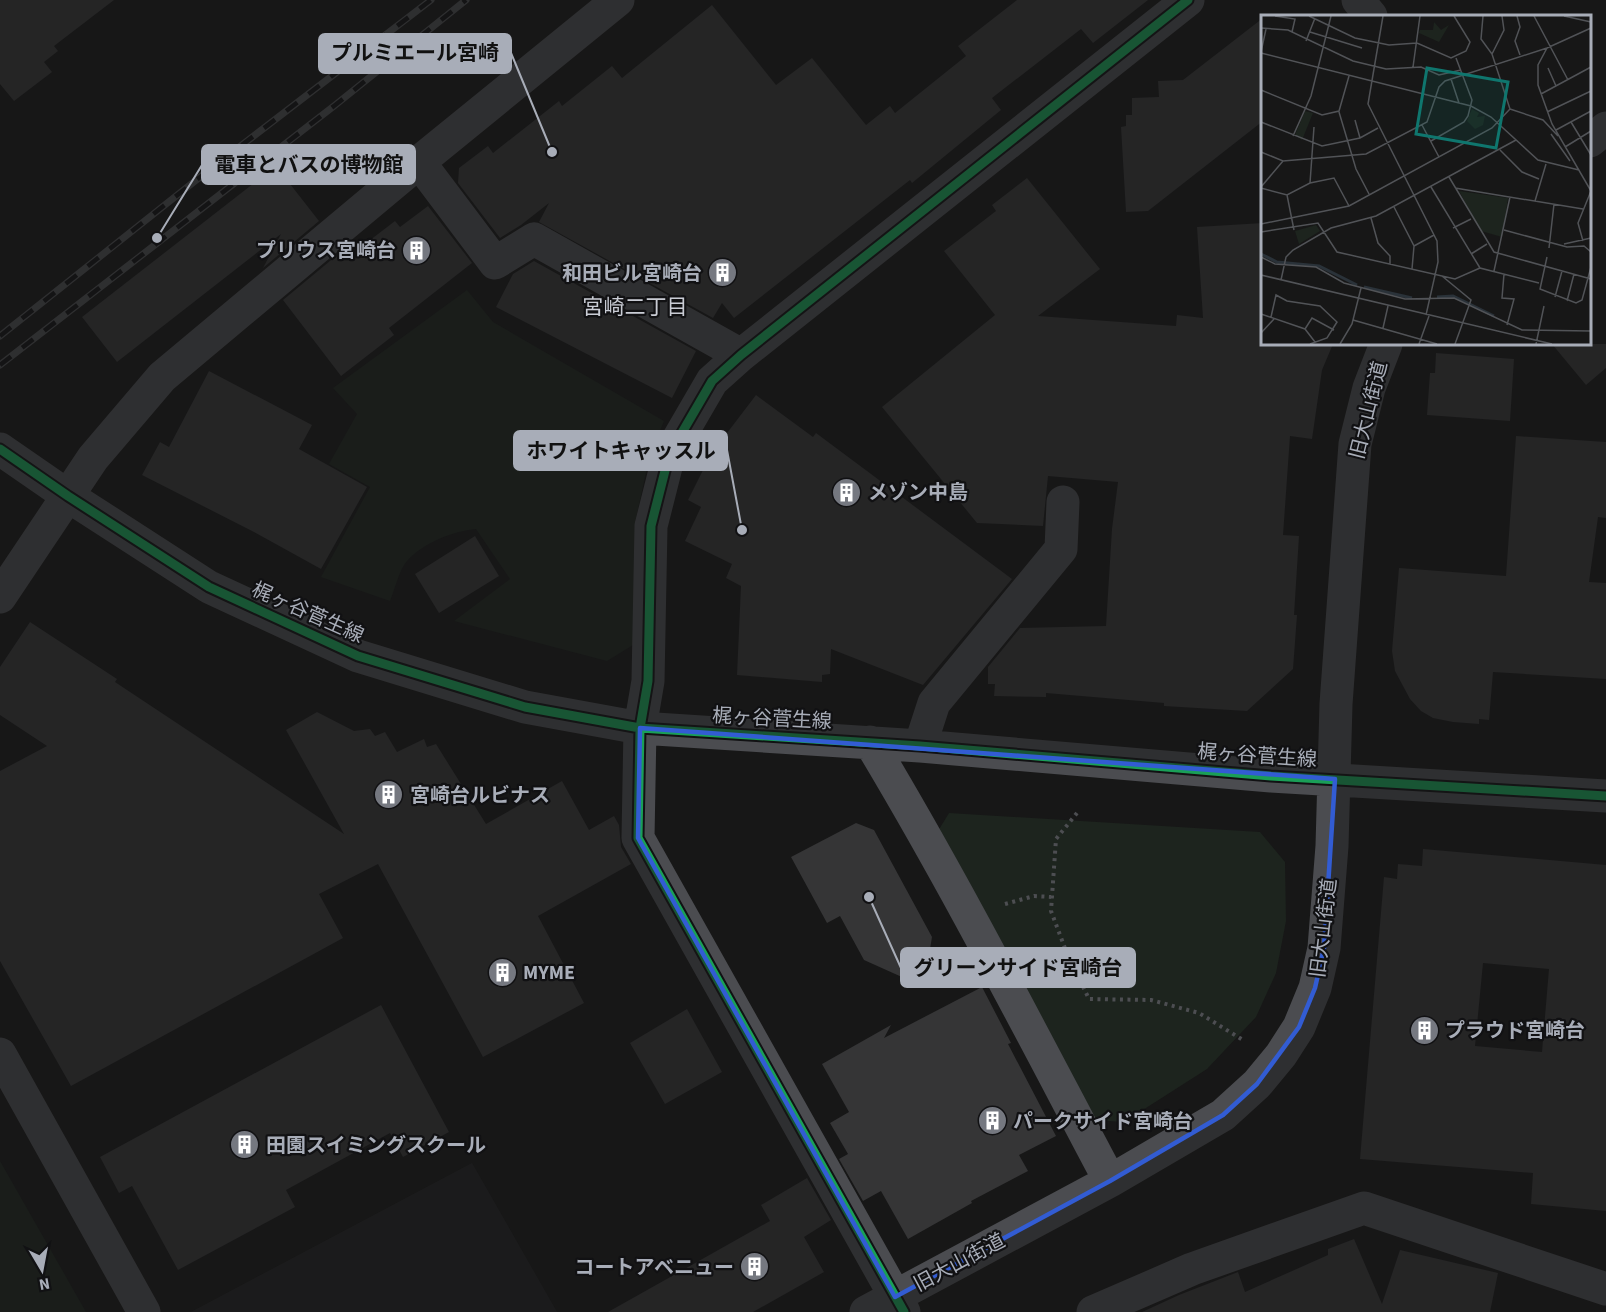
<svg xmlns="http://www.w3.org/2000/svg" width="1606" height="1312" font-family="'Source Sans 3','Noto Sans JP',sans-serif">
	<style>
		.built { fill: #212123 }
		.green { fill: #1d241e }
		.building { fill: #353536; fill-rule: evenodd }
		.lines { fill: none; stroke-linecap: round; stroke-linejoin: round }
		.path { stroke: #4d4e52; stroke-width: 4; stroke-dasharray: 3 4.5; stroke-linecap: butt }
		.minor { stroke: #4b4c50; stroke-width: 33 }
		.rail-casing { stroke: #4b4c4f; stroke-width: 7 }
		.rail { stroke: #111113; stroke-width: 4.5; stroke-dasharray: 14; stroke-linecap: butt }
		.cycleway-casing { stroke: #111113; stroke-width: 13 }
		.cycleway { stroke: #1a9f57; stroke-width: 9 }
		.marked { fill: none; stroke: #325cd3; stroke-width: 4.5; stroke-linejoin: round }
		.labels { text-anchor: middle; stroke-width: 4.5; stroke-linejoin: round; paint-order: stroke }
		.poi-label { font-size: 20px; font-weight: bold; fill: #a8adb8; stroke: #111113; text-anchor: start }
		.street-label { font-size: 20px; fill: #a8adb8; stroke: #111113 }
		.neighbourhood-label { font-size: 21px; fill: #c9ccd4; stroke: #111113 }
		.inset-river { fill: none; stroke: #2a3239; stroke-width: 3 }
		.inset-road { fill: none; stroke: #515357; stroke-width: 1.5 }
		.view { fill: #0f766e; fill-opacity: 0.15; stroke: #0f766e; stroke-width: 3 }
		.inset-edge { fill: none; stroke: #a8adb8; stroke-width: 3 }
		.leader { fill: none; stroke: #a8adb8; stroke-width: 2 }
		.callout-dot { fill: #a8adb8; stroke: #111113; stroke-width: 2 }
		.callout { fill: #a8adb8; stroke: #a8adb8; stroke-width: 2 }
		.callout-label { font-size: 21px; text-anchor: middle; font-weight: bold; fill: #111 }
	</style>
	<rect width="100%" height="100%" fill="#171717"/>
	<!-- built -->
	<path class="built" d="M472 1163 557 1312H191Z"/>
	<!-- green -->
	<path class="green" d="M467 290 493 322 664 421 650 454 635 523 633 645 607 661 454 621 510 579 476 529C453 531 423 543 407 561 399 570 395 589 390 601L321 577 370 487 329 464 357 414 333 388Z
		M949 813 1260 832 1285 862 1286 921 1276 973 1256 1017 1207 1069 1124 1122 1094 1120 938 831Z
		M0 1161 86 1312H0Z"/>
	<!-- building -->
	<path class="building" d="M0 0H114L54 46 58 51 44 62 52 72 14 101 0 84Z
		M1017 0H1148L1093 43 1081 29 992 98 1001 110 912 183 910 180 734 318 722 303 713 318 539 222 549 203 521 225 500 238 458 183 459 168 488 146 493 153 559 101 562 106 612 66 622 78 712 5 776 85 812 58 866 125 890 106 895 113 966 56 958 46Z
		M1263 18V121L1148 211 1126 212 1121 127 1126 126V115H1132V98L1159 97 1158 81 1183 80Z
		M276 166 319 221 263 268 281 234 117 362 82 317Z
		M1027 178 1100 269 1038 316 1176 326 1177 315 1203 318 1197 227 1263 223V344H1333L1322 370 1312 439 1290 436 1283 535 1299 536 1294 615H1297L1293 669 1247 711 1164 706V703L1046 693V697L994 696 995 684H988V667L1020 628 1106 626 1112 529 1118 482 1048 476 1043 526 977 523 882 407 995 315 944 251 996 211 992 205Z
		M428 206 472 263 389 328 394 335 341 376 283 300 342 251 348 257 395 221 400 227Z
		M534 261 696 351 672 398 496 307 513 274Z
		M1552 344H1606V368L1586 385Z
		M1436 353 1514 359 1510 421 1427 415 1430 373H1435Z
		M209 371 312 425 299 449 367 487 321 569 254 532 142 475 160 442 169 447Z
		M756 395 813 437 816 433 1012 579 923 685 831 649 830 674 822 675V682L737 675 741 586 726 578 732 564 685 541 701 507 688 500 711 454Z
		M1516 436 1606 442V518L1598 517 1589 582 1606 583V679L1493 672 1489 720 1479 719V724L1453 722 1433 718 1421 711 1410 699 1395 671 1392 651 1399 568 1506 576Z
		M475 536 499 576 439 613 415 574Z
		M30 622 117 679 115 682 344 834 286 730 317 712 354 731 370 729 375 736 385 732 397 752 424 739 427 747 436 744 486 824 562 781 589 830 614 816 619 825 621 847 631 864 538 916 584 1003 483 1057 378 864 319 894 343 938 71 1086 0 961V771L47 746 0 715V667Z
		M856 823 874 830 932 937 930 949 913 982 864 960 840 916 827 923 791 857Z
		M1423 849 1606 865V1211L1531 1204 1533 1173 1360 1159 1384 877 1397 879 1398 864 1422 866ZM1483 963 1549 969 1542 1052 1475 1046Z
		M982 987 1011 1043 1008 1044 1056 1136 1019 1155 1028 1171 971 1201 972 1203 908 1239 881 1191 863 1201 839 1159 848 1154 830 1123 849 1112 822 1064 891 1025 884 1038Z
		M381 1005 449 1132 403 1157 390 1133 286 1190 295 1207 178 1270 132 1186 119 1193 100 1157Z
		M687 1009 722 1072 665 1104 630 1043Z
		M807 1178 831 1220 804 1237 824 1272 753 1312H608L770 1221 761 1205Z
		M1354 1239 1382 1304 1400 1250 1498 1273 1490 1312H1142L1179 1295 1238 1272 1245 1292 1328 1255V1249Z"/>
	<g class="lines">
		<!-- path -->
		<path class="path" d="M1077 813 1056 839 1051 911 1066 951 1089 999 1151 1000 1199 1013 1243 1040
			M1005 904 1034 896 1051 897"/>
		<!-- minor -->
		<path class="minor" d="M1358 0 1371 16
			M1590 141 1606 128
			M419 162 495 263 534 239 741 355
			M0 449 68 496 209 587 358 656 525 707 640 728 920 746 1271 776 1606 796
			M0 597 93 458 162 377 419 162 618 0
			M870 742C956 885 1032 1034 1110 1181
			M920 746 934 703 1061 549 1063 502
			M0 1054 144 1312
			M866 1312 1110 1181 1223 1115 1257 1084 1281 1055 1299 1027 1315 988 1324 948 1332 846 1336 704 1355 444 1369 388 1386 344
			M904 1312 638 838 640 728 648 681 651 526 669 455 712 381 741 355 1188 0
			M1093 1312 1192 1269 1364 1208 1606 1289"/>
		<defs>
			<path id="rail" d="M0 336 195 181 431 0
				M0 365 334 106 466 0"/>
		</defs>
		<!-- rail casing -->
		<use href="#rail" class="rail-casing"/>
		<!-- rail -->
		<use href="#rail" class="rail"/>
		<defs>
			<path id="cycleway" d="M0 449 68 496 209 587 358 656 525 707 640 728 920 746 1271 776 1606 796
				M904 1312 638 838 640 728 648 681 651 526 669 455 712 381 741 355 1188 0"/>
		</defs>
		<!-- cycleway casing -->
		<use href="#cycleway" class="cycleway-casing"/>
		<!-- cycleway -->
		<use href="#cycleway" class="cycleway"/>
	</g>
	<!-- marked area -->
	<path d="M0 0H1606V1312H0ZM640 728 1335 779 1324 948 1315 988 1299 1027 1257 1084 1223 1115 1110 1181 895 1297 638 838Z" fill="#171717" fill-opacity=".55" fill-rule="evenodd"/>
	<path class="marked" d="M640 728 1335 779 1324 948 1315 988 1299 1027 1257 1084 1223 1115 1110 1181 895 1297 638 838Z"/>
	<!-- icons -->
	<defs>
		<symbol id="building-disc" viewBox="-11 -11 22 22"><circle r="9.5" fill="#757880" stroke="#111113"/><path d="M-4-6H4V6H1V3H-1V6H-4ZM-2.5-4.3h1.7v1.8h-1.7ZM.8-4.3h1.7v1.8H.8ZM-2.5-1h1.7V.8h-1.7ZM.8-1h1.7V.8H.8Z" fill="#fff"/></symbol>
	</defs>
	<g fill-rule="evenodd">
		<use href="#building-disc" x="400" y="234" width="33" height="33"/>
		<use href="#building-disc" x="706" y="256" width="33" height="33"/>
		<use href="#building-disc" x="830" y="476" width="33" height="33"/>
		<use href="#building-disc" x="372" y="778" width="33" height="33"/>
		<use href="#building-disc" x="486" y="956" width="33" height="33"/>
		<use href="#building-disc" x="1408" y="1014" width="33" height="33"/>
		<use href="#building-disc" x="976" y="1104" width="33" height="33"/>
		<use href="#building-disc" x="228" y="1128" width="33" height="33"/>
		<use href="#building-disc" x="738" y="1250" width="33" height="33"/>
	</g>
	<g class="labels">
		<!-- poi labels -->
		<g class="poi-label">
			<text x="396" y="257" text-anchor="end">プリウス宮崎台</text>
			<text x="702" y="280" text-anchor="end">和田ビル宮崎台</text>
			<text x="868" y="499">メゾン中島</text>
			<text x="410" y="802">宮崎台ルビナス</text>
			<text x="523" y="979">MYME</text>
			<text x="1445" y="1037">プラウド宮崎台</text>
			<text x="1013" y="1128">パークサイド宮崎台</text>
			<text x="266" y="1152">田園スイミングスクール</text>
			<text x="734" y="1274" text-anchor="end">コートアベニュー</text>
		</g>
		<!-- street labels -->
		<g class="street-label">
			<text transform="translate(1368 410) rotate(-76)" y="7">旧大山街道</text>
			<text transform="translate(308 612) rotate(24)" y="7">梶ヶ谷菅生線</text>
			<text transform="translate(772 718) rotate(3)" y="7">梶ヶ谷菅生線</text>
			<text transform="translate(1257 755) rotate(4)" y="7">梶ヶ谷菅生線</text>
			<text transform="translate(1323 928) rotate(-83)" y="7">旧大山街道</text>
			<text transform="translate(959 1262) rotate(-28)" y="7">旧大山街道</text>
		</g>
		<!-- neighbourhood labels -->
		<g class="neighbourhood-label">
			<text x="635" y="314">宮崎二丁目</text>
		</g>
	</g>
	<!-- overview -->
	<g transform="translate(1261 15)">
		<rect width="330" height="330" fill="#171717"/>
		<path d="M173 7 180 15 188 10 178 27 158 18 159 15H172ZM211 94 218 98 216 102 224 101 222 110 214 114 206 106ZM44 96 52 98 41 125 34 120ZM198 176 247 183 241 222 220 216ZM55 210 59 216 38 229 34 216Z" fill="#1d241e"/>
		<path class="inset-river" d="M0 239 16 247 58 251 96 270M103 272 151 283M176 282 192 281 233 301"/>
		<path class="inset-road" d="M14 1 34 4 31 17M48 1 94 23 128 30 156 28 190 43 205 36 209 27 193 1M122 1 107 89 176 226 177 247 165 300M222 1 220 24 231 39 249 94M256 1 259 12 254 26 259 40M273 1 307 65M303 1 330 7M0 13 27 15 92 46 125 54 160 52 178 60 200 55M49 17 101 33M45 26 54 3M286 33 277 50V70L291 109 330 176M0 37 5 14M0 38 210 91 230 102 277 145 318 155M231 39 243 15 241 1M152 52 159 1M287 53 295 71M190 64 198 88M0 75 61 100 78 96 88 61M280 79 330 52M249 94 282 105 297 121M78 97 95 154 108 179M286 97 330 76M94 105 99 123M0 107 61 131 99 123 117 113M310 107 330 140M161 110 178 142M295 115 330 96M290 119 309 146M32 121 50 81 70 1M170 126 203 107 207 101 211 85 195 43M304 132 330 116M239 135 261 157 278 164M0 137 22 146 105 139 166 107 178 72 184 66 286 33 330 13M188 162 233 237 330 264M49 168 53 112M0 172 22 146M170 172 219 253 278 268M0 173 26 180 49 168 73 163 88 191M194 173 322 194M26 180 33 215M274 186 285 149M133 192 153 231 151 254M110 203 117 228 129 241V249M0 209 88 191 231 113 249 94M192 213 210 204M243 215 306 232 323 231 330 237M0 217 57 208 76 237 194 264 219 253M322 226 317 208 330 176M303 229 330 223M153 231 173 220M288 233 293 189M210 239 226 229M0 242 14 249 55 252 83 268 144 284 193 283 261 315 330 316M286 242 279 274 315 288 321 285 330 252M233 256 249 182M243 259 241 283 253 284 246 310M0 260 291 329M181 261 210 285 194 329M20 265 25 242 32 235 70 213 115 201 255 125M294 282 301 256M306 286 313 259M0 299 44 314 54 327M10 302 15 280 26 286 59 291 76 307 66 323 49 329M92 305 176 329M122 313 127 291M44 314 51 303 73 315M0 318 13 304M79 329 91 309 100 273M158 329 168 301M275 329 283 291"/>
		<path class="view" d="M166 53 247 67 235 133 155 119Z"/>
		<rect width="330" height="330" class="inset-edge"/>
	</g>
	<!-- callouts -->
	<path class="leader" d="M552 152L511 53M157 238L202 165M742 530L727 450M869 897L901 968"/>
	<g class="callout-dot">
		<circle cx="552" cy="152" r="6"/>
		<circle cx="157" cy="238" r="6"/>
		<circle cx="742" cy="530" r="6"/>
		<circle cx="869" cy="897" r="6"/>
	</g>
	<g class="callout">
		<rect x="319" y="34" width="192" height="39" rx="6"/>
		<rect x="202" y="145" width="213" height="39" rx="6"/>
		<rect x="514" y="431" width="213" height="39" rx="6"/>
		<rect x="901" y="948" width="234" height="39" rx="6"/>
	</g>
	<g class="callout-label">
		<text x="415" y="60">プルミエール宮崎</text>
		<text x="309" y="172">電車とバスの博物館</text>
		<text x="621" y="458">ホワイトキャッスル</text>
		<text x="1018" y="975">グリーンサイド宮崎台</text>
	</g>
	<!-- north arrow -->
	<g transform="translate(42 1270) rotate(170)" stroke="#111113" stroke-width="4.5" paint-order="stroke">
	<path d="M0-4.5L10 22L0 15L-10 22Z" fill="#a8adb8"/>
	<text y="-9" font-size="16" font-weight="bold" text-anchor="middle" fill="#a8adb8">N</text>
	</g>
</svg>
